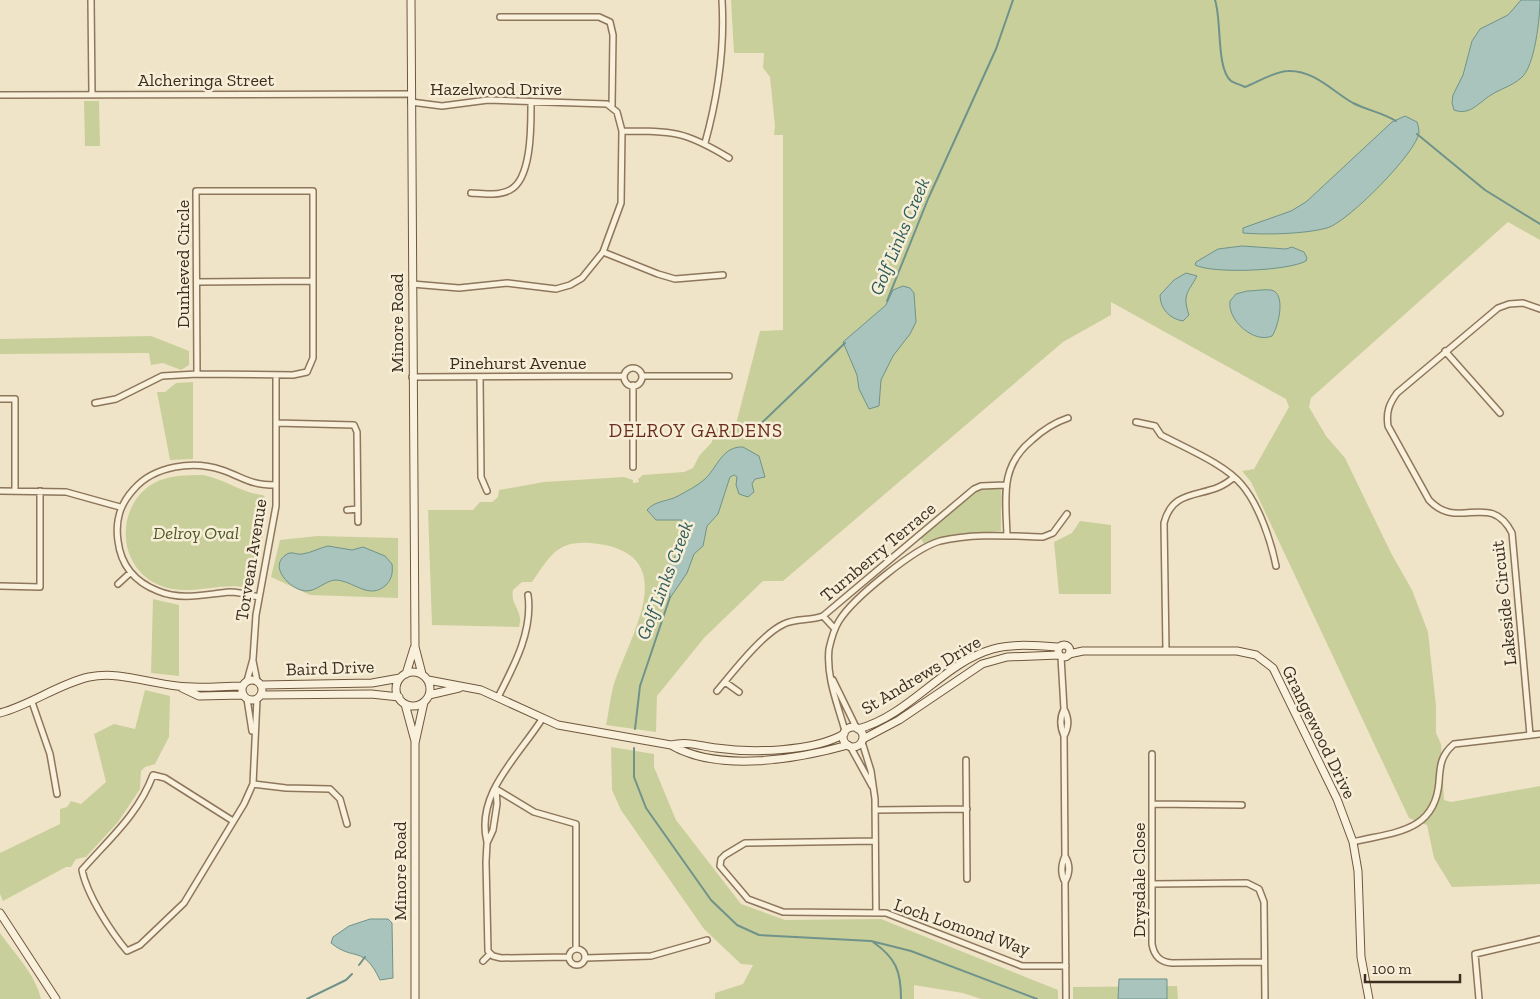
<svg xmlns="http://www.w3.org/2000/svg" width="1540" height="999" font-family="'Zilla Slab',serif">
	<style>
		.green { fill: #c9cf9b }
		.water { fill: #a9c4bc; stroke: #6f938a }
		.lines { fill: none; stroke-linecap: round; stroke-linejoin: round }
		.stream { stroke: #6f938a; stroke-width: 2 }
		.street-casing { stroke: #8d765c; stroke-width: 8 }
		.secondary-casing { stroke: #6f573f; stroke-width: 9 }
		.street { stroke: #faf1dc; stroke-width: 5 }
		.secondary { stroke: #faf1dc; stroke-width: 7 }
		.labels { text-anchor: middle; stroke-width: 5; stroke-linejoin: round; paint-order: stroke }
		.street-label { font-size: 18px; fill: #3d2e20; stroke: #f7eed8 }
		.park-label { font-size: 18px; font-style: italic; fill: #4d5a26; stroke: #f7eed8 }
		.water-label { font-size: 19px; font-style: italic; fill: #2f5d5a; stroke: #f7eed8 }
		.neighbourhood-label { font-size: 19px; letter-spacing: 1px; fill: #6b2e1e; stroke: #f7eed8 }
	</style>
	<rect width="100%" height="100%" fill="#f0e4c8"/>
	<!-- green -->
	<path class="green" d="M731 0H1540V240L1508 222 1311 398 1309 407 1326 436 1345 458 1391 553 1412 590 1428 632 1436 706V733L1441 744 1444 800 1451 802 1540 786V884L1452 887 1434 858 1427 825 1409 818 1251 482 1242 471 1254 469 1289 407 1286 399 1111 302V315L1063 342 783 581H763L704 638 657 696 656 732 606 725C609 712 610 697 614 684 631 632 685 552 591 543 557 540 550 556 532 582H522L513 590C510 606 524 610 519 627L432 625 428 510H473L480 502H492L498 497 499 490 544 482 624 477 633 480V483L639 482 638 479 643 475 684 472 693 468 699 456 712 442 714 429 736 424 760 331 783 330V135H774L775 126 770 77 763 68 764 53H734Z
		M84 101H99L100 146H85Z
		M151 336 189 351V365L181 370 163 363 151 365 149 353 0 354V339Z
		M193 382V459L170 460 157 392H165L176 383Z
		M203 475C225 479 241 493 263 495L268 501 255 584 249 588C219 581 189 598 159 585 116 567 115 505 154 483 169 475 186 475 203 475Z
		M1001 487V531L951 535 924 544 920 537 980 488Z
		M1080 521 1111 525V594H1059L1054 542 1072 533Z
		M317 536 398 538V598L310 595 271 577 280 540Z
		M153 599 179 605V676L151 673Z
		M145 690 170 696 169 737 155 764 145 767 141 771 140 789 118 822 86 857 76 859 71 867H66L3 901 0 894V853L60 824V809L67 807 71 801 81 804 106 782 94 734 114 724 135 729Z
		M611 747 654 754V767L676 820 741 904 785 920 881 919 1058 990V999H981L963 993 914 985V999H715V993L743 984 753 965 741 964 704 929 621 810 612 790Z
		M0 933C14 953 36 975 41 999H0Z
		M1177 986 1178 999H1073V987Z"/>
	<!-- water -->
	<path class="water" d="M1521 0H1540C1540 17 1535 67 1521 78 1512 86 1500 89 1491 95 1478 103 1470 116 1454 110L1452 103 1453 95 1463 75 1472 41 1480 29 1508 15Z
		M1405 116 1417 122C1418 125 1419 129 1419 133 1416 153 1348 222 1327 228 1305 234 1266 235 1243 233V228L1291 211 1306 202 1392 122Z
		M1242 246 1286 249 1292 247 1304 252 1307 258 1306 261C1288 271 1213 274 1195 265L1196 262 1218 249Z
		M1186 273 1197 276C1188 293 1182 294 1189 315L1183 321C1170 319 1160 309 1160 295L1174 280Z
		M903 286 910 288 914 293 916 322 910 334 893 356 881 380 879 406 869 409 859 389 857 375 843 342 886 305 893 290Z
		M1247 291C1255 291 1264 289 1271 290 1287 293 1278 328 1272 336 1254 344 1227 320 1230 301L1236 294Z
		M743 447 759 456 765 477 755 479 752 484 754 492 748 497 739 494 736 485 737 477 734 475 730 477 718 514 707 526 703 546 694 554 687 573 670 598 668 567 687 538 688 525 681 520H656L647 510C656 500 667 502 678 496 687 491 697 486 705 479 717 468 722 446 743 447Z
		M328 546 352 550 363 547 385 556 392 564C393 572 392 579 386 585 369 601 353 580 335 580 325 581 317 591 306 591 290 590 267 566 287 554 293 551 296 555 302 554 311 553 319 548 328 546Z
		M370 919H388L392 923 393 978 380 980C363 944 354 962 331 943L333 937 349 926Z
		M1119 979H1167V999H1118Z"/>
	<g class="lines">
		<!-- stream -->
		<path class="stream" d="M1215 0C1222 21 1216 68 1231 81 1234 83 1241 85 1245 87 1258 82 1275 71 1288 71 1314 70 1332 91 1353 103 1367 110 1383 113 1396 121
			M1417 134 1485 190 1540 224
			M887 301 928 199 996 49 1013 0
			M746 438 845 343
			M635 729 640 686 670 597
			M634 748V777L646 808 711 900 737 925 759 935 871 941 911 951 1037 999
			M873 942C896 958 901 971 901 999
			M359 965 365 957
			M307 999 346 980 352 974"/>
		<defs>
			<path id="street" d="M91 0 92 94
				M500 17H599L610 22 613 35 612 106
				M0 95 411 94
				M411 102 442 106 488 100 607 104 617 112 622 131 621 203 603 252 582 278 570 285 556 289 507 283 459 288 412 284
				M622 131C673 131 685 131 729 158
				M705 143C718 96 725 50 722 0
				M196 191H313V358L307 372 293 375 197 374Z
				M471 193C484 194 498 196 510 190 532 179 531 125 531 103
				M603 252 658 274 675 279 723 275
				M197 282 313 281
				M1445 351 1500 413
				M624 377a9 9 0 1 1 18 0a9 9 0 1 1-18 0Z
				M642 376H729
				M412 377 624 376
				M480 377 481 477 487 491
				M0 399H15V491
				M95 403 116 399 162 376 197 374
				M1136 422 1155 426 1161 435C1185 448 1225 464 1242 485 1259 505 1271 541 1276 566
				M276 423 354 425 357 432 358 522
				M633 467V385
				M0 491 66 492 120 507
				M347 510 358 509
				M1007 536C1006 498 999 467 1032 440 1043 430 1053 423 1068 418
				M118 584 130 573
				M0 586 40 587V491
				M259 597C250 595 240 592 230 592 206 594 182 601 158 591 135 582 121 566 118 541 115 520 120 504 134 489 154 466 193 460 222 470 245 478 249 485 276 485
				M823 616 835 629
				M1166 650 1164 523C1174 484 1209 501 1234 477
				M1061 657 1064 709C1059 719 1060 727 1064 736
				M253 661 257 681
				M833 680 856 727
				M247 681 253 659 256 615 276 506V376
				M725 682 739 692
				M717 691C733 672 762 634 784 624 796 618 810 621 823 616L974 489 981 486 1005 485
				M498 697C514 666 533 631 528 595
				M247 699 252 731
				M32 702 50 754 57 794
				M1064 709C1069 718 1069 727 1064 736L1065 856C1061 865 1060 873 1065 882L1066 999
				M845 731C838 705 826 678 829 649 831 640 834 629 839 621 853 598 915 548 940 541 973 533 1010 536 1043 537L1053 533 1067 514
				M1530 735 1512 533C1490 490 1458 532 1429 500L1388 426C1386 412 1389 404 1397 393L1498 308 1509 304 1523 303 1540 309
				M862 742 871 771 875 799 876 913
				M850 746 872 786
				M1152 754V944C1154 956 1160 962 1172 963L1264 962
				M966 760 967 879
				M253 784 286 788 330 789 340 799 347 824
				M496 789 497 804 493 830 487 843 486 862 488 951 493 956 501 958 568 957
				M496 789 534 812 576 824V949
				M1152 804 1242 805
				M875 810 967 809
				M233 821 165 778 153 775C138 815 109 839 82 870 87 895 111 932 127 951L140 945 184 903 244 804 253 784 257 699
				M875 841 745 843 725 855 721 859 720 866 748 899 783 912 886 913 1022 966H1066
				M487 842C475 794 518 757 542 719
				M1353 842C1393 832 1435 833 1439 782 1440 765 1441 755 1454 744L1540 734
				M1065 856C1070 864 1070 873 1065 882
				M1152 884 1247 883 1259 889 1264 902 1265 999
				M569 957a8 8 0 1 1 16 0a8 8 0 1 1-16 0Z
				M585 958 651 956 707 940
				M483 961 490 954
				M1479 999 1475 954 1540 939"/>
			<path id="secondary" d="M411 0 415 647 422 674
				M1058 651a6 6 0 1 1 12 0a6 6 0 1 1-12 0Z
				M1069 654 1083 651H1237L1256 655 1273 668 1337 799 1353 842 1358 871 1361 957 1369 999
				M396 689a17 17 0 1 1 34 0a17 17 0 1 1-34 0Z
				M406 674 414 648
				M242 690a10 10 0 1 1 20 0a10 10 0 1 1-20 0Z
				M428 680 481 690 558 725 671 745C719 773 798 759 848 745
				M261 685 372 683 400 678
				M182 688 199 696 243 695
				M261 695 371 694 399 697
				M429 695 459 688
				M405 704 415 741
				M0 713C31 705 58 684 89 677 119 671 147 683 177 686 198 689 221 686 242 686
				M843 737a10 10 0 1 1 20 0a10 10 0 1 1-20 0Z
				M858 729C910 715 943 663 993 649 1014 643 1037 646 1058 647
				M863 739 899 720 982 664 1007 657 1059 655
				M671 745C687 741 700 746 716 748 752 753 813 752 844 734
				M0 913 56 999
				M415 999V743L424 702"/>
		</defs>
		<!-- street casing -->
		<use href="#street" class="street-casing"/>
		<!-- secondary casing -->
		<use href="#secondary" class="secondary-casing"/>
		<!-- street -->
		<use href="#street" class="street"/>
		<!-- secondary -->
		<use href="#secondary" class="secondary"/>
	</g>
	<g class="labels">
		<!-- street labels -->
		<g class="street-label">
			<text x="206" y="86">Alcheringa Street</text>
			<text x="496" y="95">Hazelwood Drive</text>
			<text transform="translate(183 264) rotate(-90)" y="6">Dunheved Circle</text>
			<text transform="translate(397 323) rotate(-90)" y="6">Minore Road</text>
			<text x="518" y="369">Pinehurst Avenue</text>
			<text transform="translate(878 552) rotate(-40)" y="6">Turnberry Terrace</text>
			<text transform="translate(251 560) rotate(-81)" y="6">Torvean Avenue</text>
			<text transform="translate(1504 603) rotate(-96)" y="6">Lakeside Circuit</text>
			<text transform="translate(330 668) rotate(-2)" y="6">Baird Drive</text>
			<text transform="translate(921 675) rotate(-31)" y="6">St Andrews Drive</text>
			<text transform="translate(1319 732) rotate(64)" y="6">Grangewood Drive</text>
			<text transform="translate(400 871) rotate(-90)" y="6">Minore Road</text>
			<text transform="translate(1139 880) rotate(-90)" y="6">Drysdale Close</text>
			<text transform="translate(962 927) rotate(19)" y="6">Loch Lomond Way</text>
		</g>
		<!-- park labels -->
		<g class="park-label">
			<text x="196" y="539">Delroy Oval</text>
		</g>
		<!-- water labels -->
		<g class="water-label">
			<text transform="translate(899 236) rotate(-67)" y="7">Golf Links Creek</text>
			<text transform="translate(664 580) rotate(-69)" y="7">Golf Links Creek</text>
		</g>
		<!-- neighbourhood labels -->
		<g class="neighbourhood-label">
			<text x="696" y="437">DELROY GARDENS</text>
		</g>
	</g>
	<!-- scale -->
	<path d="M1365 974v8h95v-8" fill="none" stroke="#3d2e20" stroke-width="2.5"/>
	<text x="1372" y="974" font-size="15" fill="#3d2e20" stroke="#f7eed8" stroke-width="4" paint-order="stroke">100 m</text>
</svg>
